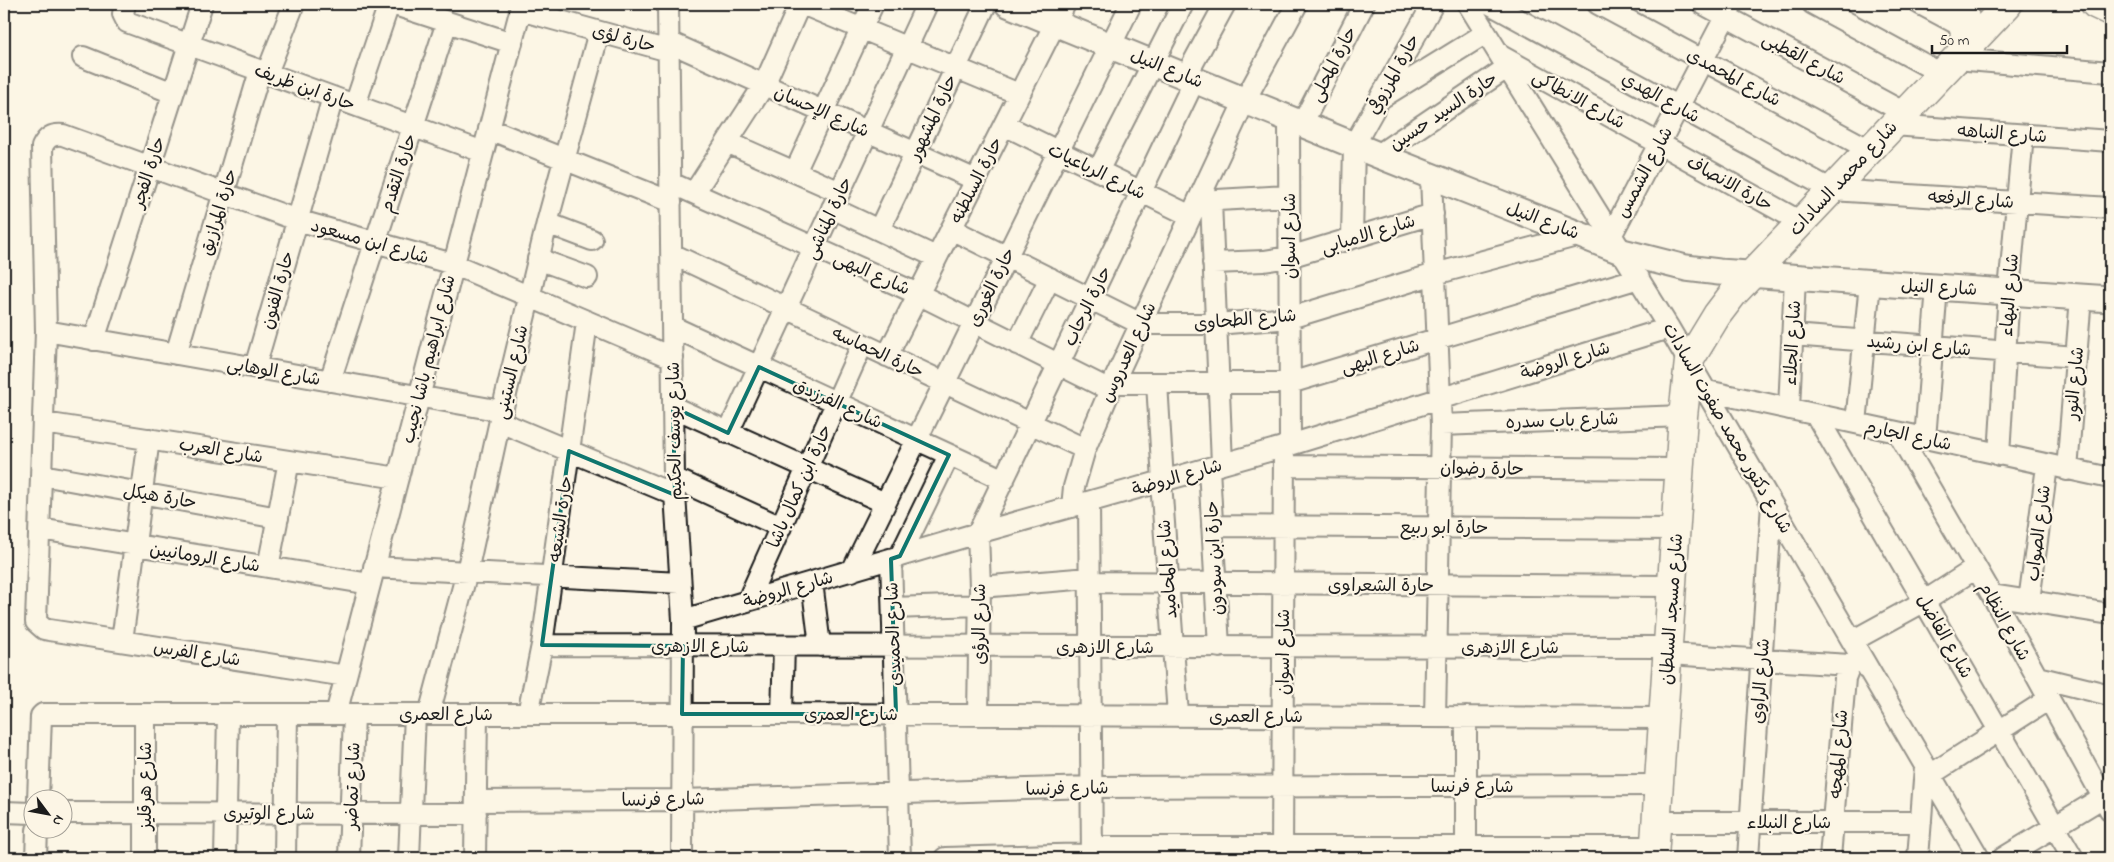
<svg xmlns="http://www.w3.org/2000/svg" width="2114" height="862" font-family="'Indie Flower','Playpen Sans Arabic',sans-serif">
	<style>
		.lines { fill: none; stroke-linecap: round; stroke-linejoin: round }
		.minor-casing { stroke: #1c1c1c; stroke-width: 24 }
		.tertiary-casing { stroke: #1c1c1c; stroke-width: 29 }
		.secondary-casing { stroke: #1c1c1c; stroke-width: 31 }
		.minor { stroke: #fcf5e5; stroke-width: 20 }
		.tertiary { stroke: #fcf5e5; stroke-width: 25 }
		.secondary { stroke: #fcf5e5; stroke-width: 28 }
		.tram { stroke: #1c1c1c; stroke-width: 1 }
		.marked { fill: none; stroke: #0f766e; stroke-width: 4; stroke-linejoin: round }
		.labels { text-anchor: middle; stroke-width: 4.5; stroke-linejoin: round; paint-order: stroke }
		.street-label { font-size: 18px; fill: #1c1c1c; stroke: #fcf5e5 }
	</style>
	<rect width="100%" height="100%" fill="#fcf5e5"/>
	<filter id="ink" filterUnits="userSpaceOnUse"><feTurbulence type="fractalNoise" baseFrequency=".02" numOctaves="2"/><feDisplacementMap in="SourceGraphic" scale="10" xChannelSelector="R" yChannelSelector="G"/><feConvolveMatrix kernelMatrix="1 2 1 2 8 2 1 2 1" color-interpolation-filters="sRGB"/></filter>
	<g filter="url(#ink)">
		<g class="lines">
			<defs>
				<path id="minor" d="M125 4 123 14 127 22 483 152
					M392 4 512 43
					M668 4 674 478 683 620 682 858
					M802 4 1019 94
					M1468 4 1669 328 1979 858
					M1490 4 1832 190 2110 208
					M1598 4 1870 150
					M1703 4 1905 113
					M1813 4 1942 74
					M1920 4 1965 28
					M520 10 669 51
					M669 42 976 180
					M1501 56 1801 222
					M83 57 173 93
					M1956 59 2110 72
					M267 73 294 4
					M1186 76 1225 4
					M1381 98 1486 33
					M355 105 389 4
					M1289 118 1290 445
					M1302 124 1364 4
					M1004 125 1191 216
					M1893 125 2110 141
					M489 129 671 202
					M727 142 840 192
					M1378 155 1508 67
					M1098 171 1183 4
					M795 172 873 4
					M1431 176 1441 425 1435 717
					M671 183 918 294 1110 390
					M694 193 764 85 800 4
					M1199 201 1289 196
					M1211 201 1222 464
					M832 208 936 257
					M547 223 592 240
					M951 229 1141 324H1216L1290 318 1435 274 1580 235
					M879 230 986 4
					M1612 234 1732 4
					M1352 238 1354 145 1433 4
					M672 254 1085 449
					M538 259 587 277
					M1213 263 1264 261 1289 257 1433 214
					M673 327 1004 480
					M46 331 502 411
					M1792 335 2076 357
					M94 340 202 4
					M1017 344 1050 278
					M176 354 260 71
					M887 356 1065 4
					M255 367 333 97
					M330 381 447 22
					M1113 383H1290L1639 278
					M1157 383 1163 481
					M1707 391 2110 478
					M673 407 885 503
					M1789 409 1795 277
					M1816 415 2073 858
					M500 422 675 495
					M44 423 398 478
					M1856 423 1870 283
					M1441 425 1683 416
					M728 433 927 4
					M1898 433 1992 595 2110 810
					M1925 439 1937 287
					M1999 455 2009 291 2023 135
					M1285 466 1680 469
					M1209 468 1219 647
					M2067 470 2081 297
					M42 475 278 518
					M674 478 781 527
					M1161 482 1178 715
					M1089 502 1092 858
					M1072 507 1074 487 1085 449 1113 383 1245 100 1297 4
					M1212 526 1676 529
					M40 529 370 584
					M900 556 949 455
					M891 559 900 858
					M268 567 289 461
					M374 567 680 583
					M852 571 1131 4
					M812 582 820 646
					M1089 582 1672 586
					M980 587 1089 578
					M1992 595 2110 614
					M748 600 862 345
					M2029 601 2047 466
					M893 608 979 605
					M683 620 978 533 1290 445 1669 328
					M122 641 149 439
					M1852 641 1925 601 1976 568
					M542 645 1668 647
					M1668 654 1850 665
					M346 676 49 630 44 629 36 622 46 331 42 147C47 137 52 134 63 135L297 220 453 264 673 358
					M2037 677 2110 695
					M145 714V858
					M336 714 522 4
					M429 714 467 572 502 411 547 223 599 32
					M528 714 542 645 587 322
					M782 714 784 646
					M978 715 980 587 978 533 1195 79
					M1466 717V858
					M1930 775 2049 699
					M38 800 41 716 43 714H782L1663 718
					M476 801 682 800 1092 787 1659 785
					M4 812 32 813
					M62 813 476 814
					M1657 822H1921
					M1092 847H1655
					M36 858 37 830
					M225 858 228 714
					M285 858 287 714
					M349 858 354 714
					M409 858 415 714
					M475 858 477 714
					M945 858 1092 854
					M1282 858 1284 446
					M1748 858 1772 504
					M1830 858 1845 678 1850 665 1860 655
					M1918 858 1925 767
					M2003 858 2110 793"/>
				<path id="tertiary" d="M1008 4 1378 155 1623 252 1686 268 1719 272 2110 299"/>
				<path id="secondary" d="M1963 4 1965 22 1964 50
					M2095 4 2110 11
					M1654 858 1683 416 1689 361 1717 315 1733 294 2008 4"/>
			</defs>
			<!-- minor casing -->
			<use href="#minor" class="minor-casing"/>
			<!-- tertiary casing -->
			<use href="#tertiary" class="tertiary-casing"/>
			<!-- secondary casing -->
			<use href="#secondary" class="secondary-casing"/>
			<!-- minor -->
			<use href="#minor" class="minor"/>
			<!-- tertiary -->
			<use href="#tertiary" class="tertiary"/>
			<!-- secondary -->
			<use href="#secondary" class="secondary"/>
			<!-- tram -->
			<path class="tram" d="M2090 4 2110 14"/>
		</g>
	</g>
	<!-- marked area -->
	<path d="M0 0H2114V862H0ZM759 367 949 455 900 556 891 559 896 714H682L683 646 542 645 569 451 675 495 673 407 728 433Z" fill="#fcf5e5" fill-opacity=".55" fill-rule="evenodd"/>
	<path class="marked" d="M759 367 949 455 900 556 891 559 896 714H682L683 646 542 645 569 451 675 495 673 407 728 433Z"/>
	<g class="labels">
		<!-- street labels -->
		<g class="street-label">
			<text transform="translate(624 38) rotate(15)" y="6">حارة لؤى</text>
			<text transform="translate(1804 58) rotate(28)" y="6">شارع القطبى</text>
			<text transform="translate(1333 64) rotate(-63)" y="6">حارة المحلى</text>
			<text transform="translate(1167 68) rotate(22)" y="6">شارع النيل</text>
			<text transform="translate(1393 74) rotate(-61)" y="6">حارة المرزوقي</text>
			<text transform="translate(1734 77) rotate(28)" y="6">شارع المحمدى</text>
			<text transform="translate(305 87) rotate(20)" y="6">حارة ابن ظريف</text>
			<text transform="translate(1661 97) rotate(29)" y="6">شارع الهدي</text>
			<text transform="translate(1579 99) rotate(29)" y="6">شارع الانطاكى</text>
			<text transform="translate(822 111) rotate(24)" y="6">شارع الإحسان</text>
			<text transform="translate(1443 111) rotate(-34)" y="6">حارة السيد حسين</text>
			<text transform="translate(932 117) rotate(-65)" y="6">حارة المشهور</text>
			<text transform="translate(2002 133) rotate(4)" y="6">شارع النباهه</text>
			<text transform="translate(1097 171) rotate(26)" y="6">شارع الرباعيات</text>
			<text transform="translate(148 172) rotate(-72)" y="6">حارة الفجر</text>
			<text transform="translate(1644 172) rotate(-62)" y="6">شارع الشمس</text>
			<text transform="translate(398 173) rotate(-72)" y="6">حارة التقدم</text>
			<text transform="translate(1843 178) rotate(-47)" y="6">شارع محمد السادات</text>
			<text transform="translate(976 180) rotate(-63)" y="6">حارة السلطنه</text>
			<text transform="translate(1730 183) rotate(29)" y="6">حارة الانصاف</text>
			<text transform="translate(1971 199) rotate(4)" y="6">شارع الرفعه</text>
			<text transform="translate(218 212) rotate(-73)" y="6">حارة المرازيق</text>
			<text transform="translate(828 218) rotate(-65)" y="6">حارة المناشى</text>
			<text transform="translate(1543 220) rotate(21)" y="6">شارع النيل</text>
			<text transform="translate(1368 234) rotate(-17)" y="6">شارع الامبابى</text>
			<text transform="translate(1289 236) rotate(-90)" y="6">شارع اسوان</text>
			<text transform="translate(370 241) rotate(16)" y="6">شارع ابن مسعود</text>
			<text transform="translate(872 273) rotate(24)" y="6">شارع البهى</text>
			<text transform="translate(991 287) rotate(-64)" y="6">حارة الغورى</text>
			<text transform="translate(1939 287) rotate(3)" y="6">شارع النيل</text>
			<text transform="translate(277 290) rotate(-74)" y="6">حارة الفنون</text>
			<text transform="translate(2009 295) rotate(-86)" y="6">شارع البهاء</text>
			<text transform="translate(1087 306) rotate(-64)" y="6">حارة الرحاب</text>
			<text transform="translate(1245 319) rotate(-5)" y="6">شارع الطحاوى</text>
			<text transform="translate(1792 343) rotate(-87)" y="6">شارع الجلاء</text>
			<text transform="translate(1919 345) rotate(5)" y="6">شارع ابن رشيد</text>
			<text transform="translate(878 352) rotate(25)" y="6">حارة الحماسه</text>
			<text transform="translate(1128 352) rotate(-65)" y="6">شارع العدروس</text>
			<text transform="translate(1380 356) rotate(-17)" y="6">شارع البهى</text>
			<text transform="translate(428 359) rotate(-76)" y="6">شارع ابراهيم باشا نجيب</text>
			<text transform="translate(1565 360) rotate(-17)" y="6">شارع الروضة</text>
			<text transform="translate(274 371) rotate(10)" y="6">شارع الوهابى</text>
			<text transform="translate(511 372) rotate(-77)" y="6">شارع الستينى</text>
			<text transform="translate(2074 383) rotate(-85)" y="6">شارع النور</text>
			<text transform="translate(838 403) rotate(25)" y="6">شارع الفرزدق</text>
			<text transform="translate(1562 420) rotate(-2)" y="6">شارع باب سدره</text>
			<text transform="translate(1728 428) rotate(60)" y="6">شارع دكتور محمد صفوت السادات</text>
			<text transform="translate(674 431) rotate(-91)" y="6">شارع يوسف الحكيم</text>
			<text transform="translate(1908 435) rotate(12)" y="6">شارع الجارم</text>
			<text transform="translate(221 450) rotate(9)" y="6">شارع العرب</text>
			<text transform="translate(1482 468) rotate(1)" y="6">حارة رضوان</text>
			<text transform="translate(1177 477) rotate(-16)" y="6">شارع الروضة</text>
			<text transform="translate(799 486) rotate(-66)" y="6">حارة ابن كمال باشا</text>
			<text transform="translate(160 496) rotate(10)" y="6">حارة هيكل</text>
			<text transform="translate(560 519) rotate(-82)" y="6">حارة الشيعه</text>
			<text x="1444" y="533">حارة ابو ربيع</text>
			<text transform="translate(2038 533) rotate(-83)" y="6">شارع الصواب</text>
			<text transform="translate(205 557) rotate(9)" y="6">شارع الرومانيين</text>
			<text transform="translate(1214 558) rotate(-93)" y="6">حارة ابن سودون</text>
			<text transform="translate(1167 569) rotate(-94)" y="6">شارع المحاميد</text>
			<text x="1381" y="591">حارة الشعراوى</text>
			<text transform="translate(788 589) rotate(-16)" y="6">شارع الروضة</text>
			<text transform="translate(1671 609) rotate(-86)" y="6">شارع مسجد السلطان</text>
			<text transform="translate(2005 621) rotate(61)" y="6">شارع النظام</text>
			<text transform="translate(979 624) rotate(-90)" y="6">شارع الرؤى</text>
			<text transform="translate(893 634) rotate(-92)" y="6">شارع الحميدى</text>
			<text transform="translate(1945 636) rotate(60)" y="6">شارع الفاضل</text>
			<text x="700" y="652">شارع الازهرى</text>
			<text x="1105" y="653">شارع الازهرى</text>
			<text x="1510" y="653">شارع الازهرى</text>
			<text transform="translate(1283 652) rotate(-90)" y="6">شارع اسوان</text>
			<text transform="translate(197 653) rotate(9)" y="6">شارع الفرس</text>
			<text transform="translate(1760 681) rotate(-86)" y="6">شارع الراوى</text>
			<text x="446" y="720">شارع العمرى</text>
			<text x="851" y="720">شارع العمرى</text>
			<text x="1256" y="722">شارع العمرى</text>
			<text transform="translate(1838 754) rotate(-86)" y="6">شارع المهجه</text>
			<text transform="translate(145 786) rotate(-90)" y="6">شارع هرقليز</text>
			<text transform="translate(352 786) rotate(-88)" y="6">شارع تماضر</text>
			<text x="1472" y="792">شارع فرنسا</text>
			<text transform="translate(1067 788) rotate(-1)" y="6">شارع فرنسا</text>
			<text transform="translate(663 799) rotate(-1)" y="6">شارع فرنسا</text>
			<text x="269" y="819">شارع الوتيرى</text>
			<text x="1789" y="828">شارع النبلاء</text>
		</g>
	</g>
	<!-- margin -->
	<rect width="2114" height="862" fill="none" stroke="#fcf5e5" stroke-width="20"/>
	<rect x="10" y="10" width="2094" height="842" fill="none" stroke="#1c1c1c" stroke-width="2" filter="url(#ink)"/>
	<!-- north arrow -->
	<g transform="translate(48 814) rotate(122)"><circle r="24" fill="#fcf5e5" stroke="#a29e95"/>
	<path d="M0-4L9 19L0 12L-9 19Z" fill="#1c1c1c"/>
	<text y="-8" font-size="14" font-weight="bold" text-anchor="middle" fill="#1c1c1c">N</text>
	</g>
	<!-- scale -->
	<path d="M1932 45v8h135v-8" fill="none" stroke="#1c1c1c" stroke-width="2.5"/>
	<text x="1939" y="45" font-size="15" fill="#1c1c1c" stroke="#fcf5e5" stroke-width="4" paint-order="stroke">50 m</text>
</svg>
